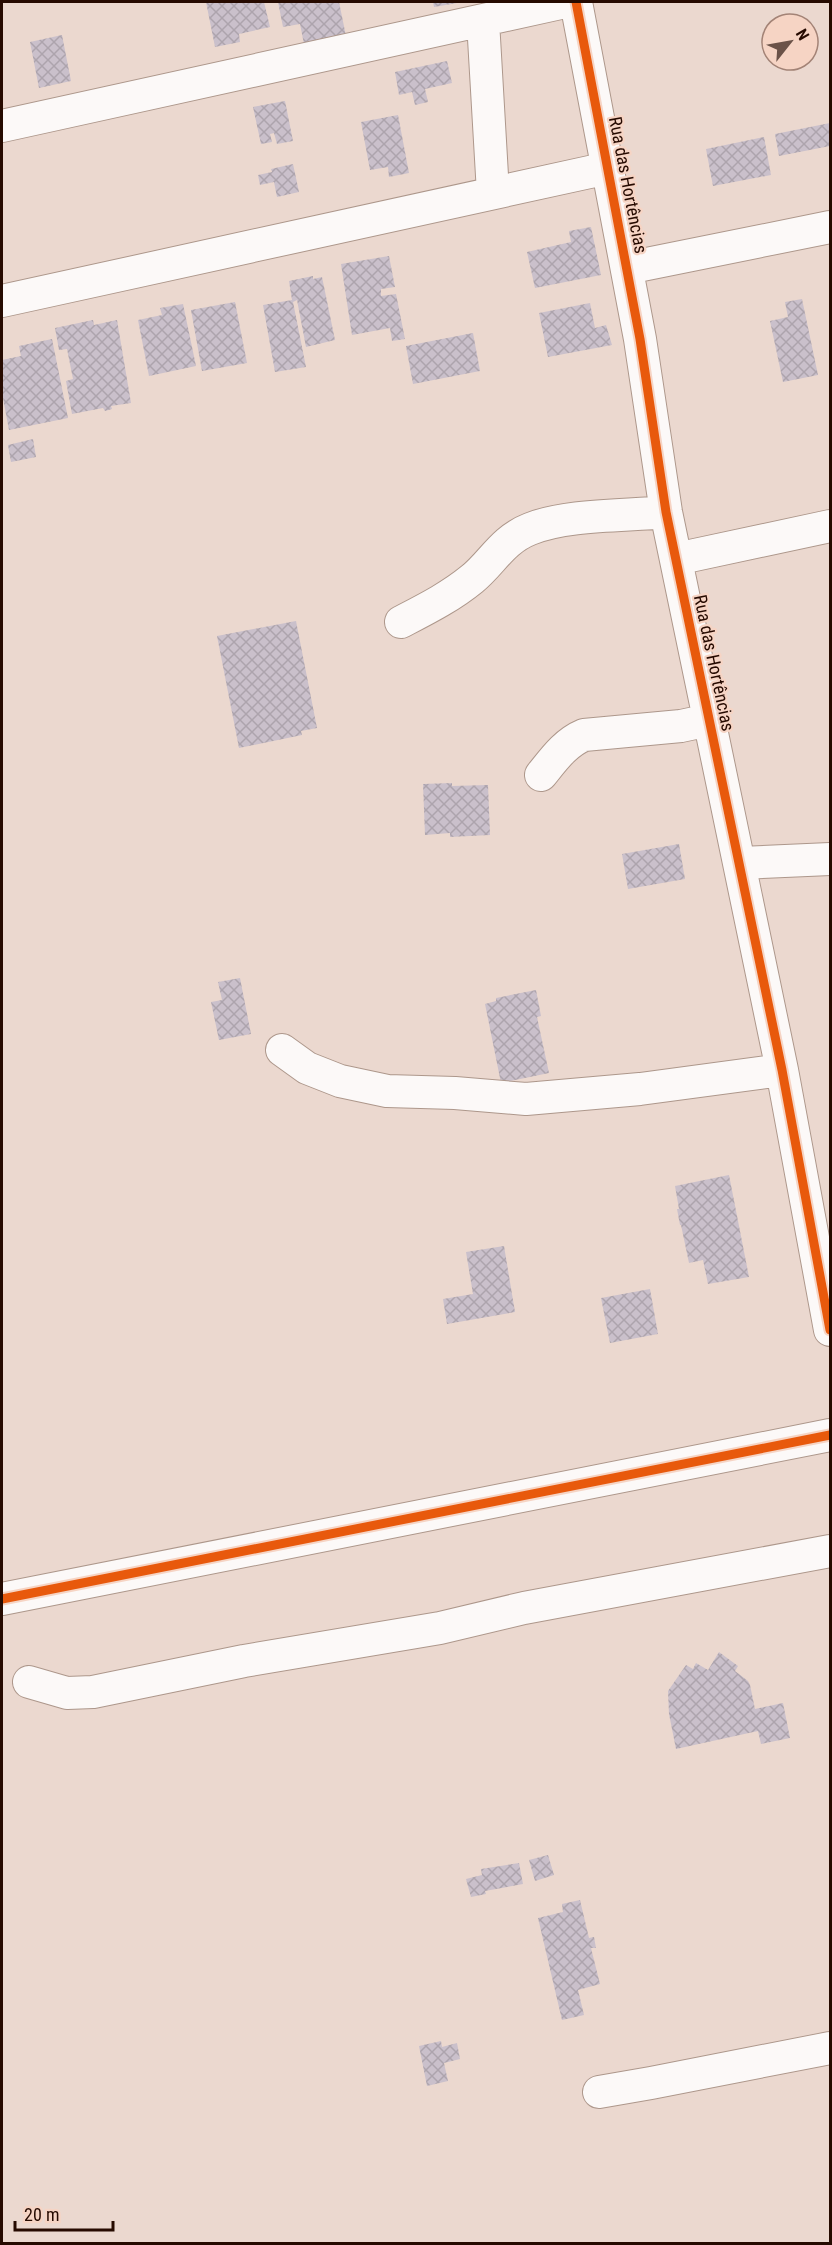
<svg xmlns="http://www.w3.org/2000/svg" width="832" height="2245" font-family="'Roboto Condensed',sans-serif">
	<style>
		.building { fill: url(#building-cross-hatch) }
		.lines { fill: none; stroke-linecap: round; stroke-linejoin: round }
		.street-casing { stroke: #ad978b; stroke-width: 34 }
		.street { stroke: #fcf9f8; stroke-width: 32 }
		.cycleway-casing { stroke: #f6d4c4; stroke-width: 13 }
		.cycleway { stroke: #e8590c; stroke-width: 9 }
		.labels { text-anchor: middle; stroke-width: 4.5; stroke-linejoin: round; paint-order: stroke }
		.street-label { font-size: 18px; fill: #260a00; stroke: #f6d4c4 }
	</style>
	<defs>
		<pattern id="building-cross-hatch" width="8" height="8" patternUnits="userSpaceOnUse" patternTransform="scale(1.5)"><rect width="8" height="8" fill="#cac0cb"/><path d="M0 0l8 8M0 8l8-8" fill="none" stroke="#ada4ad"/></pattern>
	</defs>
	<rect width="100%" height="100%" fill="#ebd8cf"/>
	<!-- building -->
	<path class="building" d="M206 2H264L270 27 239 34 240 42 215 47Z
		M278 2H339L347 41 305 49 300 24 283 27Z
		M433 2H457V3L434 7Z
		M62 35 71 81 39 88 30 42Z
		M447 61 452 83 425 89 428 102 415 105 412 92 399 95 395 72Z
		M285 101 293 141 277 144 274 133 270 134 272 142 261 144 253 107Z
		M398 115 409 173 389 177 388 167 370 170 361 122Z
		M830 123V146L779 156 775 134Z
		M764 137 771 175 713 186 706 149Z
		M293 164 299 192 277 197 274 182 260 185 258 175 272 172 271 169Z
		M591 227 601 275 535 288 527 252 571 242 569 231Z
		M389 256 395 287 381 289V296L396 294 405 339 392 341 390 328 352 335 341 264Z
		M313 276V279L322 277 335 340 306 347 297 300 293 302 306 367 275 372 263 305 292 300 289 281Z
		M802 299 818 375 783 382 770 321 788 317 785 302Z
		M235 302 247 363 202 371 191 310Z
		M590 303 595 328 606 325 612 345 548 357 539 313Z
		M183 304 196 366 149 376 138 320 162 315 160 308Z
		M93 320 94 325 117 320 131 403 111 406 112 409 105 411 103 408 72 414 66 381 73 379 67 349 59 350 55 328Z
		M473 333 480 371 413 384 406 346Z
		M52 339 68 418 9 430 2 393V360L21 356 19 346Z
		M33 439 36 457 11 462 8 445Z
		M296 621 317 728 301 731 302 735 239 748 217 636Z
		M452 783V786L488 785 490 835 450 837V833L425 835 423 784Z
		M679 844 685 879 628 889 622 854Z
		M240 978 251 1034 219 1040 211 1002 222 1000 218 982Z
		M536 990 541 1016 537 1017 549 1073 501 1083 485 1004 496 1001V998Z
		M729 1175 749 1277 708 1284 703 1260 689 1263 681 1225H680L677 1209H679L675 1186Z
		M504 1246 515 1312 447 1324 443 1299 473 1294 466 1252Z
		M650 1289 658 1334 610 1343 601 1298Z
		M719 1652 738 1666 735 1671 748 1681 750 1685 755 1709 783 1703 790 1738 761 1744 758 1731 676 1749 669 1714 668 1691 686 1665 693 1669 696 1663 708 1670Z
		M548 1855 554 1875 535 1881 529 1860Z
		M519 1863 523 1884 485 1891 486 1894 471 1897 466 1879 482 1875 481 1869Z
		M580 1900 589 1938 594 1937 596 1948H591L600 1984 578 1990 584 2015 562 2020 538 1918 563 1912 562 1904Z
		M441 2041 442 2047 457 2043 460 2059 444 2063 448 2081 427 2086 419 2046Z"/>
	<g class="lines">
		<defs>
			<path id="street" d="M576 2 640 339 666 512 782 1070 830 1330
				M483 21 493 193
				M2 126 565 2
				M627 268 830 227
				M2 301 608 168
				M676 559 830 526
				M401 622C426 609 450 597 472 579 492 563 502 540 530 529 566 514 626 516 666 512
				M541 775C554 759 565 743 584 735L681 726 709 720
				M740 863 830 859
				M282 1050 307 1068 340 1081 387 1091 455 1093 526 1099 640 1089 782 1070
				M2 1599 830 1435
				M29 1682 67 1693 93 1692 244 1661 440 1628 524 1608 830 1551
				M599 2092 651 2083 830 2048"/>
		</defs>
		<!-- street casing -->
		<use href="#street" class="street-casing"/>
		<!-- street -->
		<use href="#street" class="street"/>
		<defs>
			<path id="cycleway" d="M576 2 640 339 666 512 782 1070 830 1330
				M2 1599 830 1435"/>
		</defs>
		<!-- cycleway casing -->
		<use href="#cycleway" class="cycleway-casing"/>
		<!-- cycleway -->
		<use href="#cycleway" class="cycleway"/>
	</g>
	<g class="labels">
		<!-- street labels -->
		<g class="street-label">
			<text transform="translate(628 185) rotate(79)" y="6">Rua das Hortências</text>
			<text transform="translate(714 663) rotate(78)" y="6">Rua das Hortências</text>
		</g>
	</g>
	<!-- border -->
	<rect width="832" height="2245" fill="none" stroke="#260a00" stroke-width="6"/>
	<!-- north arrow -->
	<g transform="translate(790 42) rotate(59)"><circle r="28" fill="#f6d4c4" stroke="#a38376" stroke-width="1.5"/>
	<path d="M0-4.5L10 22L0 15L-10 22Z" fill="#6b5248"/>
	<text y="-9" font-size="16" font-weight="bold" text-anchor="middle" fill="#260a00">N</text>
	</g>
	<!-- scale -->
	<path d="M15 2221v9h98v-9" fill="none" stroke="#260a00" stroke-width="3"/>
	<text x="24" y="2221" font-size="18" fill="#260a00" stroke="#f6d4c4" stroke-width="4.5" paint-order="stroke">20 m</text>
</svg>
